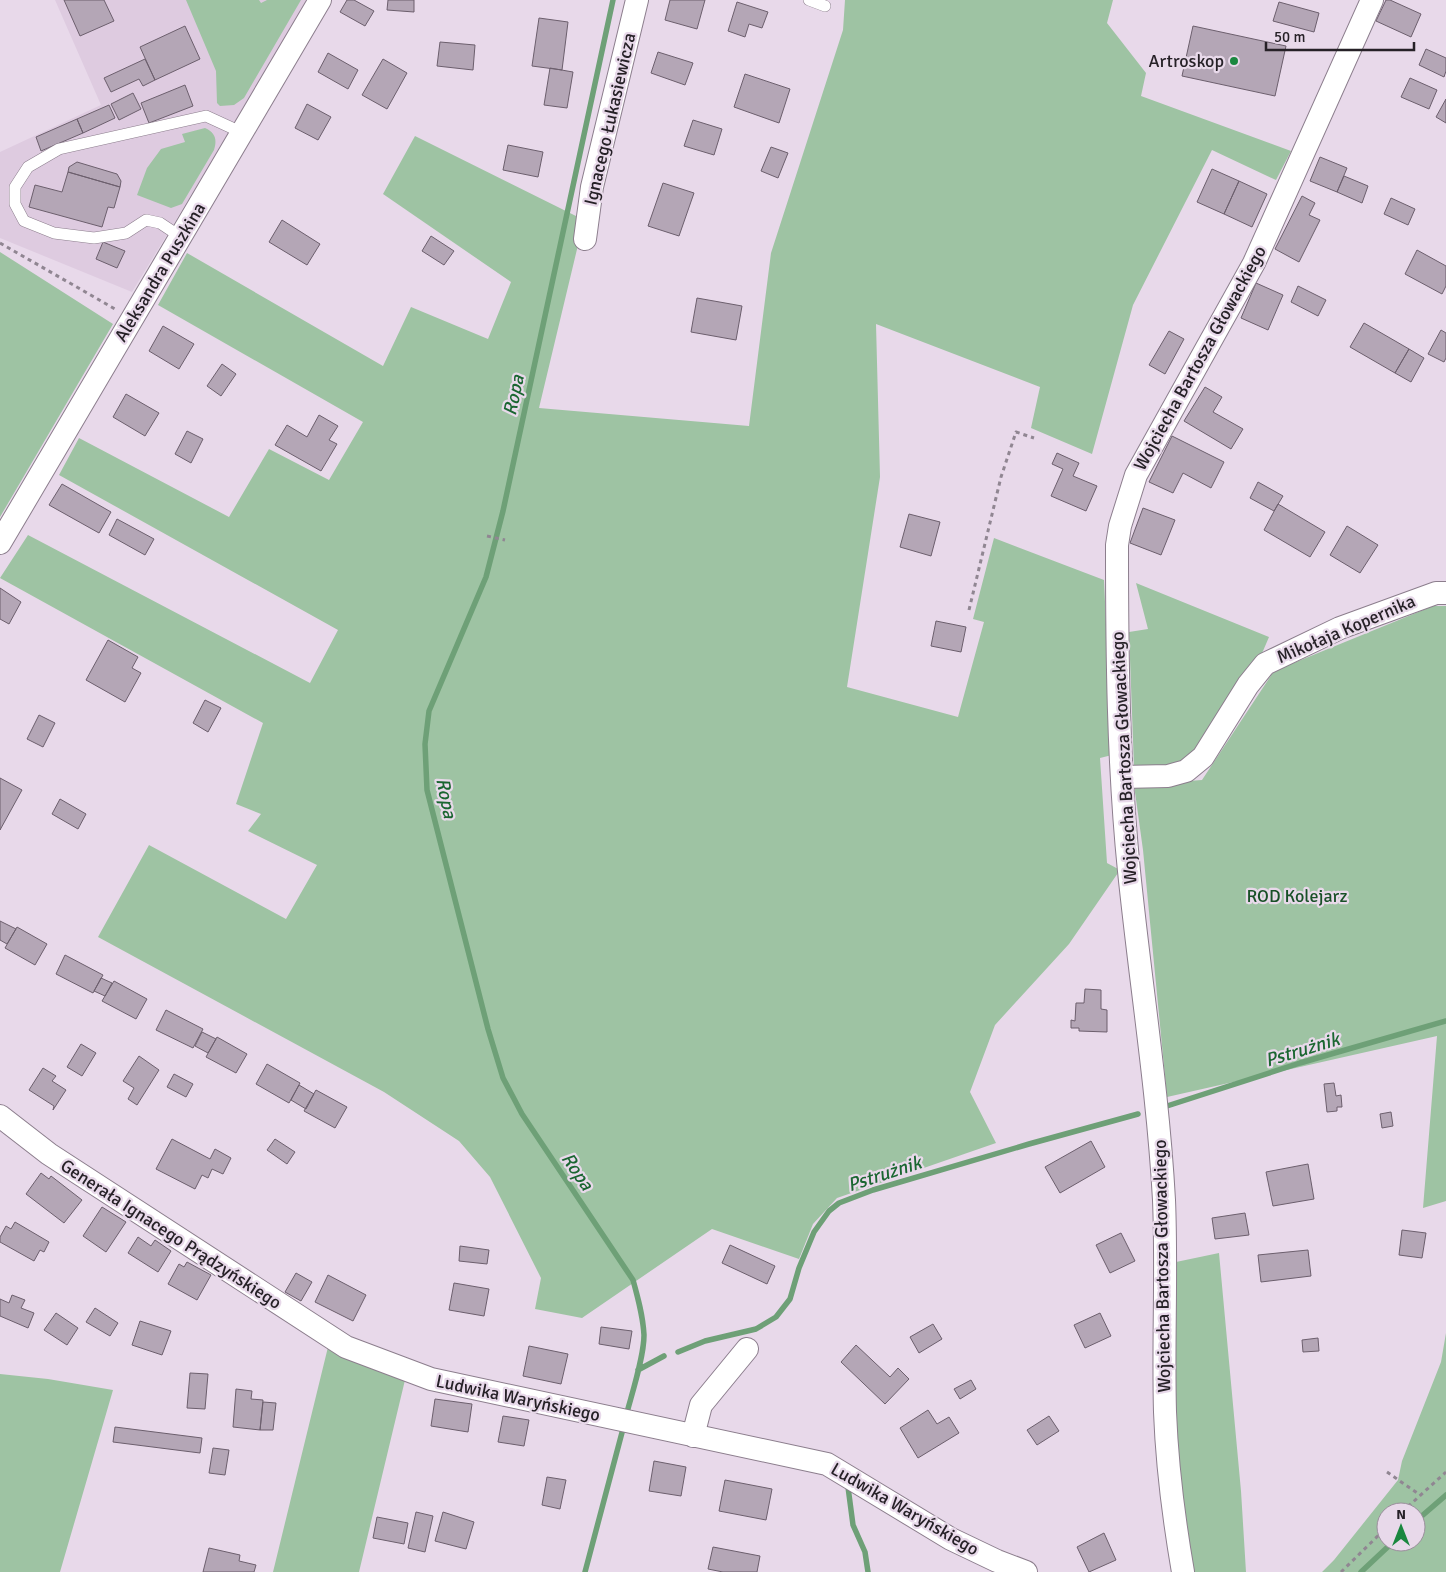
<svg xmlns="http://www.w3.org/2000/svg" width="1446" height="1572" font-family="Signika,sans-serif">
	<style>
		.built { fill: #decbe0 }
		.green { fill: #9ec3a3; fill-rule: evenodd }
		.lines { fill: none; stroke-linecap: round; stroke-linejoin: round }
		.stream { stroke: #6ea077; stroke-width: 5.5 }
		.building { fill: #b4a6b6; stroke: #6c5f6d }
		.lane-casing { stroke: #8c7e8d; stroke-width: 12 }
		.street-casing { stroke: #8c7e8d; stroke-width: 24 }
		.path { stroke: #908692; stroke-width: 3; stroke-dasharray: 4 4; stroke-linecap: butt }
		.lane { stroke: #fff; stroke-width: 11 }
		.street { stroke: #fff; stroke-width: 22 }
		.poi-dot { fill: #1a873f; stroke: #e8d9ea; stroke-width: 2 }
		.labels { text-anchor: middle; stroke-width: 4.5; stroke-linejoin: round; paint-order: stroke }
		.poi-label { font-size: 18px; fill: #262127; stroke: #e8d9ea; text-anchor: end }
		.street-label { font-size: 18px; fill: #262127; stroke: #e8d9ea }
		.park-label { font-size: 18px; fill: #185027; stroke: #e8d9ea }
		.water-label { font-size: 19px; font-style: italic; fill: #1a6631; stroke: #e8d9ea }
	</style>
	<rect width="100%" height="100%" fill="#e8d9ea"/>
	<!-- built -->
	<path class="built" d="M55 0H310L132 292 0 238V152L101 105Z"/>
	<!-- green -->
	<path class="green" d="M186 0H259L261 3 267 0H301L244 98 234 105 220 106 217 103 216 71Z
		M845 0H1113L1107 23 1146 73 1141 96 1291 151 1276 180 1212 150 1133 305 1092 454 1031 428 1040 387 876 324 880 477 847 687 958 717 984 622 973 619 994 538 1104 580 1112 755 1100 758 1107 863 1120 870 1069 944 995 1025 970 1092 996 1143 837 1198 813 1224 799 1259 712 1229 582 1318 535 1309 541 1278 490 1177 459 1141 384 1092 98 937 149 845 286 919 317 865 248 831 261 814 236 804 263 723 0 578 28 535 310 683 338 630 59 475 79 438 229 517 269 449 329 480 363 422 158 305 187 253 383 366 411 307 488 339 511 282 383 194 415 136 584 220 539 408 749 426 771 253 843 30Z
		M205 128C216 133 217 140 214 150L182 204 171 208 137 195 147 168 161 149 185 142 182 134Z
		M0 252 113 324 0 517Z
		M1136 583 1269 637 1263 651 1211 737 1181 764 1134 767 1129 632 1148 629Z
		M1433 606H1446V1201L1423 1208 1437 1036 1167 1097 1143 850 1134 785 1202 780 1274 671Z
		M1219 1253 1241 1491 1246 1572H1194L1181 1482 1173 1404 1176 1262Z
		M1446 1333V1572H1322L1334 1560 1398 1480 1402 1461 1441 1362ZM1386 1512H1416V1542H1386Z
		M328 1347 405 1380 359 1572H273Z
		M0 1374 48 1379 113 1390 60 1572H0Z"/>
	<g class="lines">
		<!-- stream -->
		<path class="stream" d="M613 0 503 511 486 577 429 711 425 744 427 790 488 1029 503 1078 522 1114 633 1280C638 1298 643 1316 644 1335 644 1357 632 1393 626 1416
			M1167 1106 1300 1063 1446 1021
			M678 1352 705 1341 756 1329 776 1317 790 1299 799 1268 814 1232 829 1211 839 1203 873 1190 1029 1144 1138 1114
			M638 1370 664 1356
			M848 1487 853 1525 865 1552 868 1572
			M1416 1521 1446 1495
			M585 1572 624 1425
			M1361 1572 1393 1542"/>
	</g>
	<!-- building -->
	<path class="building" d="M64 0H104L114 21 80 36Z
		M347 0H354L374 11 365 26 340 12Z
		M388 0H414V12L387 10Z
		M670 0H705L697 29 665 20Z
		M1386 0H1390L1421 14 1411 37 1376 21Z
		M737 2 768 12 762 28 749 24 745 37 728 31Z
		M1279 2 1319 13 1314 32 1273 21Z
		M539 18 568 22 562 70 532 66Z
		M185 26 200 59 155 80 140 47Z
		M1193 26 1286 46 1275 96 1182 76Z
		M440 42 475 45 473 70 437 66Z
		M1426 49 1446 58V71L1444 77 1419 65Z
		M658 52 693 63 685 85 651 73Z
		M328 53 358 70 348 89 318 72Z
		M145 59 155 80 143 86 139 79 111 92 104 78Z
		M383 59 407 73 387 109 362 95Z
		M550 68 573 72 567 108 544 105Z
		M745 74 790 89 779 123 734 107Z
		M1410 78 1437 90 1429 109 1401 97Z
		M185 85 193 106 149 123 141 103Z
		M133 93 141 109 119 120 111 104Z
		M1446 99V123L1436 117Z
		M307 104 331 117 318 140 295 128Z
		M109 105 115 118 83 133 77 119Z
		M77 119 83 133 41 151 36 137Z
		M693 120 722 129 714 155 684 146Z
		M508 145 543 152 538 177 503 170Z
		M771 147 788 153 778 178 761 171Z
		M1320 157 1347 168 1337 192 1310 181Z
		M77 162 117 174 121 181 120 187 68 172 69 167Z
		M1212 169 1239 181 1224 214 1197 202Z
		M68 172 120 187 114 208 108 207 102 227 29 207 35 185 62 192Z
		M1344 176 1368 186 1362 203 1337 192Z
		M1239 181 1267 194 1252 227 1224 214Z
		M663 183 694 193 679 236 648 226Z
		M1302 196 1315 203 1309 215 1320 220 1299 262 1275 249Z
		M1391 198 1415 209 1408 225 1384 214Z
		M282 220 320 244 307 265 269 242Z
		M431 236 454 251 444 265 422 251Z
		M103 242 125 251 117 268 96 259Z
		M1417 250 1446 266V286L1442 294 1405 274Z
		M1256 283 1283 295 1268 330 1241 318Z
		M1298 286 1326 300 1318 316 1291 302Z
		M697 298 742 306 736 340 691 332Z
		M1364 323 1409 349 1395 373 1350 347Z
		M163 326 194 344 179 369 149 351Z
		M1441 330 1446 333V358L1444 362 1428 354Z
		M1169 331 1184 339 1165 374 1149 365Z
		M1409 349 1424 358 1411 382 1395 373Z
		M222 364 236 374 221 396 207 386Z
		M1205 387 1222 397 1213 412 1243 429 1231 449 1184 421Z
		M126 394 159 413 145 436 113 417Z
		M319 415 338 426 329 440 337 444 321 471 275 445 287 425 307 437Z
		M187 431 203 439 191 463 175 454Z
		M1172 436 1224 462 1211 488 1183 473 1173 493 1149 482Z
		M1057 453 1079 463 1073 476 1097 486 1086 511 1051 496 1063 469 1052 464Z
		M1258 482 1283 496 1274 511 1250 498Z
		M62 484 111 512 99 533 49 505Z
		M1278 504 1325 532 1310 557 1264 530Z
		M1143 508 1175 520 1161 555 1130 543Z
		M909 514 940 522 931 556 900 547Z
		M117 519 154 539 145 555 109 535Z
		M1347 526 1378 545 1360 573 1330 555Z
		M0 588 21 602 9 624 0 619Z
		M936 621 966 627 961 652 931 646Z
		M108 640 138 657 132 668 141 673 125 702 86 680Z
		M205 700 221 708 208 732 193 723Z
		M39 715 55 723 43 747 27 739Z
		M0 778 22 790 0 830Z
		M60 799 86 814 78 829 52 814Z
		M0 921 16 929 7 944 0 940Z
		M17 927 47 944 35 965 5 948Z
		M65 955 103 975 93 993 56 974Z
		M101 978 112 983 105 996 94 991Z
		M114 981 147 999 136 1019 102 1001Z
		M1085 989 1101 990V1009L1107 1010V1032L1079 1031V1028H1071V1020L1075 1021 1076 1003H1084Z
		M166 1010 203 1029 193 1048 156 1030Z
		M202 1032 216 1039 208 1053 195 1046Z
		M217 1037 247 1054 236 1073 206 1057Z
		M81 1044 96 1053 82 1076 67 1067Z
		M139 1056 159 1070 137 1105 128 1099 134 1088 123 1081Z
		M267 1064 300 1083 289 1103 256 1084Z
		M43 1068 56 1076 52 1081 66 1090 53 1110 54 1106 29 1090Z
		M174 1074 193 1084 186 1097 167 1087Z
		M1334 1083 1336 1096 1341 1095 1342 1107H1337V1111L1327 1112 1324 1084Z
		M299 1085 314 1094 306 1109 291 1100Z
		M316 1090 347 1107 335 1128 304 1111Z
		M1391 1112 1393 1126 1382 1128 1380 1114Z
		M172 1139 210 1159 215 1149 231 1158 223 1174 212 1169 208 1178 202 1175 195 1189 156 1169Z
		M275 1139 295 1152 287 1164 267 1150Z
		M1091 1141 1105 1167 1060 1193 1045 1167Z
		M1308 1164 1314 1199 1273 1206 1266 1172Z
		M41 1173 49 1179 51 1176 82 1200 64 1223 26 1194Z
		M102 1207 126 1222 106 1252 83 1236Z
		M1245 1213 1249 1235 1215 1239 1212 1218Z
		M15 1222 49 1242 44 1252 40 1250 34 1261 0 1242V1237L6 1226 11 1229Z
		M1402 1230 1426 1233 1422 1258 1399 1255Z
		M1121 1233 1135 1261 1110 1273 1096 1245Z
		M138 1237 151 1246 155 1240 171 1251 158 1272 128 1253Z
		M730 1245 775 1266 767 1284 722 1263Z
		M460 1246 489 1250 487 1264 459 1261Z
		M1308 1250 1311 1276 1261 1282 1258 1255Z
		M187 1262 211 1275 197 1300 168 1284 179 1264 184 1267Z
		M296 1273 312 1282 301 1301 285 1292Z
		M328 1275 366 1295 353 1321 315 1302Z
		M454 1283 489 1289 484 1316 449 1310Z
		M12 1295 25 1300 21 1308 34 1313 28 1328 0 1316V1299L9 1303Z
		M95 1308 118 1323 110 1336 86 1322Z
		M56 1313 78 1328 67 1345 44 1330Z
		M1100 1313 1111 1336 1085 1348 1074 1325Z
		M140 1321 171 1331 162 1355 132 1345Z
		M933 1324 942 1339 919 1353 910 1337Z
		M601 1327 632 1331 629 1349 599 1344Z
		M1318 1338 1319 1351 1303 1352 1302 1340Z
		M856 1345 890 1377 898 1368 909 1379 885 1404 841 1362Z
		M529 1346 568 1354 561 1384 523 1376Z
		M190 1373 208 1374 205 1409 187 1408Z
		M971 1380 976 1389 960 1399 954 1389Z
		M236 1389 252 1391 251 1399 263 1400 260 1430 233 1427Z
		M435 1399 472 1404 468 1432 431 1426Z
		M263 1402 276 1403 273 1430H260Z
		M928 1410 937 1424 949 1417 959 1433 918 1458 900 1428Z
		M503 1416 529 1420 524 1446 498 1442Z
		M1049 1416 1059 1431 1037 1445 1027 1430Z
		M115 1427 202 1438 200 1453 113 1442Z
		M213 1448 229 1450 225 1475 209 1473Z
		M654 1461 686 1467 681 1496 649 1491Z
		M547 1477 566 1480 560 1509 542 1505Z
		M725 1480 772 1489 766 1520 719 1511Z
		M416 1512 433 1516 425 1552 408 1548Z
		M443 1512 474 1522 466 1549 435 1541Z
		M377 1517 408 1523 404 1544 373 1538Z
		M1104 1533 1116 1560 1089 1572 1077 1547Z
		M713 1547 760 1556 757 1572H723L708 1569Z
		M209 1548 240 1555 239 1561 256 1565 254 1572H203Z"/>
	<g class="lines">
		<defs>
			<path id="lane" d="M809 0 825 6
				M181 237 160 223 146 220 126 233 94 238 54 233 24 221 15 204V187L28 167 59 149 206 116 243 133"/>
			<path id="street" d="M585 239 592 187 637 0
				M0 543 320 0
				M1122 777 1168 776 1186 771 1203 757 1248 685 1265 664 1340 628 1436 593H1446
				M0 1116 49 1154 346 1347 431 1379 827 1464 951 1539 997 1561 1026 1572
				M693 1436 701 1405 747 1349
				M1183 1572C1174 1520 1167 1465 1165 1412 1163 1342 1167 1271 1164 1200 1158 1090 1140 980 1129 871 1118 762 1117 653 1117 545L1120 526 1136 475 1254 263 1372 0"/>
		</defs>
		<!-- lane casing -->
		<use href="#lane" class="lane-casing"/>
		<!-- street casing -->
		<use href="#street" class="street-casing"/>
		<!-- path -->
		<path class="path" d="M0 243 115 309
			M487 536 505 540
			M969 610 1001 477 1016 432 1034 438
			M1387 1472 1420 1495
			M1402 1512 1446 1472
			M1341 1572 1386 1528"/>
		<!-- lane -->
		<use href="#lane" class="lane"/>
		<!-- street -->
		<use href="#street" class="street"/>
	</g>
	<!-- markers -->
	<circle class="poi-dot" cx="1234" cy="61" r="5"/>
	<g class="labels">
		<!-- poi labels -->
		<g class="poi-label">
			<text x="1224" y="67">Artroskop</text>
		</g>
		<!-- street labels -->
		<g class="street-label">
			<text transform="translate(610 119) rotate(-77)" y="6">Ignacego Łukasiewicza</text>
			<text transform="translate(160 272) rotate(-59)" y="6">Aleksandra Puszkina</text>
			<text transform="translate(1200 358) rotate(-61)" y="6">Wojciecha Bartosza Głowackiego</text>
			<text transform="translate(1346 629) rotate(-23)" y="6">Mikołaja Kopernika</text>
			<text transform="translate(1124 758) rotate(-93)" y="6">Wojciecha Bartosza Głowackiego</text>
			<text transform="translate(171 1234) rotate(33)" y="6">Generała Ignacego Prądzyńskiego</text>
			<text transform="translate(1162 1266) rotate(-91)" y="6">Wojciecha Bartosza Głowackiego</text>
			<text transform="translate(518 1398) rotate(12)" y="6">Ludwika Waryńskiego</text>
			<text transform="translate(905 1509) rotate(30)" y="6">Ludwika Waryńskiego</text>
		</g>
		<!-- park labels -->
		<g class="park-label">
			<text x="1297" y="902">ROD Kolejarz</text>
		</g>
		<!-- water labels -->
		<g class="water-label">
			<text transform="translate(513 395) rotate(-78)" y="7">Ropa</text>
			<text transform="translate(447 798) rotate(79)" y="7">Ropa</text>
			<text transform="translate(1302 1049) rotate(-17)" y="7">Pstrużnik</text>
			<text transform="translate(578 1171) rotate(56)" y="7">Ropa</text>
			<text transform="translate(884 1173) rotate(-18)" y="7">Pstrużnik</text>
		</g>
	</g>
	<!-- north arrow -->
	<g transform="translate(1401 1527)"><circle r="24" fill="#e8d9ea" stroke="#9a8f9c"/>
	<path d="M0-4L9 19L0 12L-9 19Z" fill="#1a873f"/>
	<text y="-8" font-size="14" font-weight="bold" text-anchor="middle" fill="#262127">N</text>
	</g>
	<!-- scale -->
	<path d="M1266 42v8h148v-8" fill="none" stroke="#262127" stroke-width="2.5"/>
	<text x="1274" y="42" font-size="15" fill="#262127" stroke="#e8d9ea" stroke-width="4" paint-order="stroke">50 m</text>
</svg>
